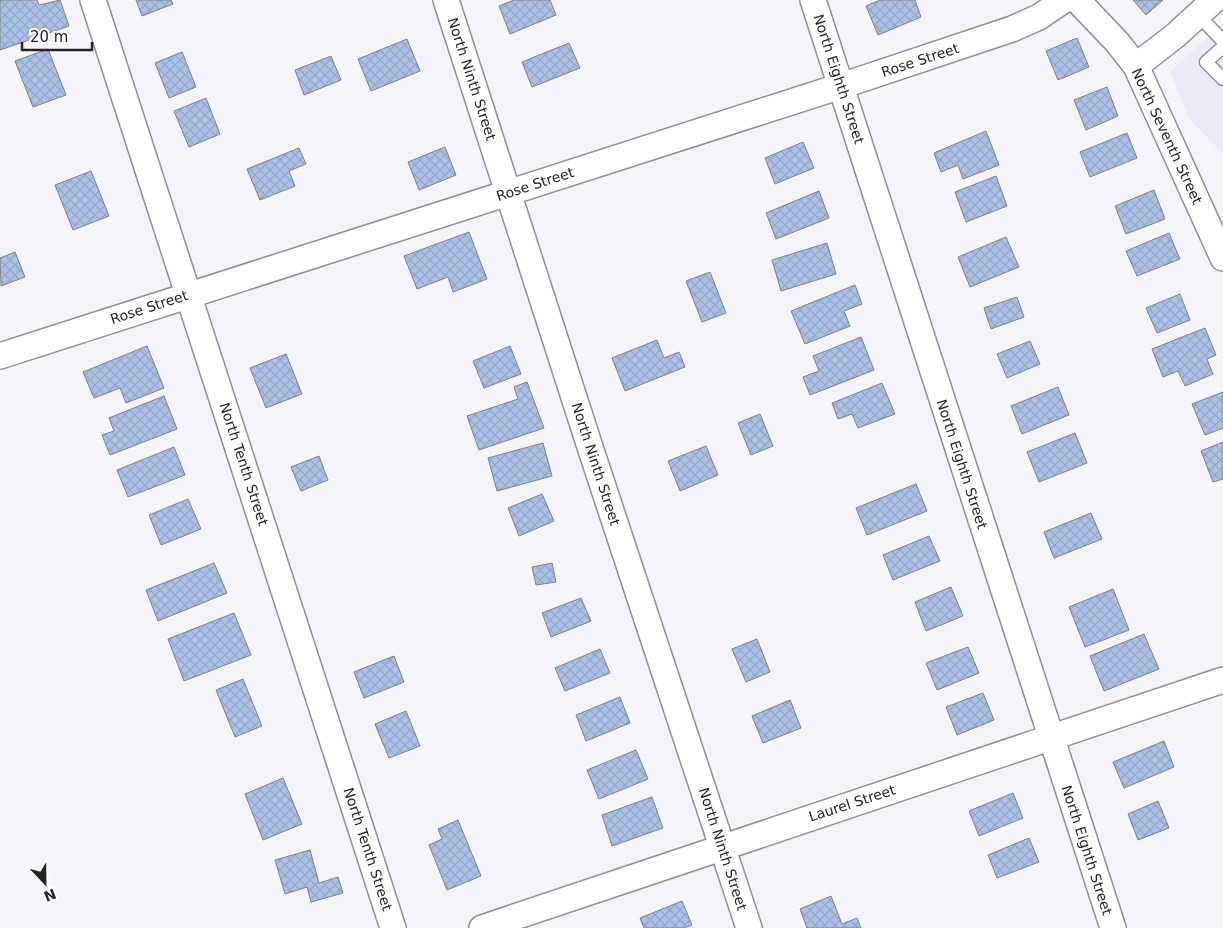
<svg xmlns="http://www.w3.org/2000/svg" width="1223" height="928" font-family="'DejaVu Sans',sans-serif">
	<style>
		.built { fill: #eceaf9 }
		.building { fill: url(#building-cross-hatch); stroke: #7c8086 }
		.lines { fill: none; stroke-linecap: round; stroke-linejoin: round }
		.lane-casing { stroke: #908f96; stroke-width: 15 }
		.street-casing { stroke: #908f96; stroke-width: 28 }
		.lane { stroke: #fff; stroke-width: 12 }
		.street { stroke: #fff; stroke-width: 25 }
		.labels { text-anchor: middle; stroke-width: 4.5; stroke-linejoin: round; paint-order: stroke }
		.street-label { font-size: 14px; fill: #242427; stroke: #fff }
	</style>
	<defs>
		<pattern id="building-cross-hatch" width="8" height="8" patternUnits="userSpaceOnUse" patternTransform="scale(1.25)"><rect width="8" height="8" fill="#abc0e6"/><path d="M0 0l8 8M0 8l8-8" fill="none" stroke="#93a5c5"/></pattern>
	</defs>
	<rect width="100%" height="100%" fill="#f5f4fb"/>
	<!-- built -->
	<path class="built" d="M1223 22V154L1189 118 1170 72Z"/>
	<!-- building -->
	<path class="building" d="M0 0H37L39 5 60 0 69 26 0 50Z
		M136 0H171L173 4 142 16Z
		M514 0H550L556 15 510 34 499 6Z
		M880 0H915L921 17 878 35 866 6Z
		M1133 0H1163L1146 15Z
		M1077 38 1089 67 1058 80 1046 51Z
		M407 39 420 71 371 91 358 59Z
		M569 43 580 68 532 87 522 62Z
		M48 49 66 95 33 107 15 61Z
		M182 52 196 87 169 98 155 63Z
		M331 56 341 80 304 95 295 70Z
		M1107 87 1118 116 1086 130 1074 100Z
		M206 98 220 134 189 147 174 111Z
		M986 131 999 165 963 179 958 165 941 172 934 153Z
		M1127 133 1137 158 1090 177 1080 152Z
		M803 142 814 168 775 184 765 158Z
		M445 147 456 175 419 190 408 162Z
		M299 148 306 164 289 171 295 186 260 200 247 169Z
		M91 171 109 216 73 230 55 185Z
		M996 176 1007 206 966 222 955 192Z
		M1154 190 1165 219 1126 234 1115 206Z
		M819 191 829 218 776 239 766 213Z
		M469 232 487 279 453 292 448 277 417 289 404 256Z
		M1169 233 1180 259 1137 276 1126 251Z
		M1006 237 1019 267 970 287 958 257Z
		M827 243 836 274 781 291 772 260Z
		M15 252 25 277 1 286 0 258Z
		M710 272 726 313 702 322 686 281Z
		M855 285 862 304 844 311 850 326 805 344 791 311Z
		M1180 294 1190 320 1157 333 1146 308Z
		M1017 297 1024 317 991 329 984 308Z
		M1205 328 1216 355 1207 359 1213 374 1185 386 1178 371 1163 377 1152 349Z
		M861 337 874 370 810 395 803 377 819 371 813 356Z
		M657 340 664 358 679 352 685 367 625 391 612 358Z
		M1030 341 1040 364 1007 378 997 354Z
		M147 346 164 388 126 403 120 388 94 398 83 372Z
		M510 346 521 374 484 388 473 361Z
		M286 354 302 394 266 408 250 368Z
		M527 382 544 428 479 450 467 416 518 399 514 387Z
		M882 383 895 414 858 428 852 414 838 419 832 403Z
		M1058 387 1069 415 1022 434 1011 406Z
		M1223 392V428L1205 435 1192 404Z
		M164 396 177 429 110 455 102 435 114 431 109 418Z
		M760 414 773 446 751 455 738 423Z
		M1075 433 1087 463 1039 482 1027 452Z
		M1223 442V479L1213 482 1201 451Z
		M543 443 552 476 497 491 488 458Z
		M706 446 718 475 680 491 668 461Z
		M174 447 185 475 128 497 117 470Z
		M319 456 328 480 301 491 291 467Z
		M916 484 927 511 867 535 856 508Z
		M542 494 554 521 519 536 508 508Z
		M188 499 201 529 161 545 149 515Z
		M1091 513 1102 539 1054 558 1044 532Z
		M929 536 940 561 893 580 883 555Z
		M214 563 227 593 158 621 146 590Z
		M552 563 556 582 536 585 532 567Z
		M951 587 963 616 926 631 915 602Z
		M1113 589 1129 630 1085 647 1069 607Z
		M581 598 591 621 551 637 542 613Z
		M234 613 251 655 184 681 168 639Z
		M1144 634 1159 669 1104 691 1090 656Z
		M757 639 770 672 746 682 732 649Z
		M968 647 979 673 937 690 926 663Z
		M600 649 610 673 565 691 555 668Z
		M394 656 404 682 364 698 354 672Z
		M243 679 262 726 235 737 216 690Z
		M983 693 994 720 957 735 946 707Z
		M620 697 630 723 586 741 576 715Z
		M790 700 801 728 763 743 752 716Z
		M406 711 420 746 389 758 375 724Z
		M1164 741 1174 767 1124 788 1113 762Z
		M636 750 648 779 599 799 587 770Z
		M283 778 302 824 263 840 245 794Z
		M1013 793 1023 818 979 836 969 811Z
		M652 797 663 828 612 846 602 815Z
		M1158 801 1169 828 1138 840 1128 814Z
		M458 820 481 876 447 890 429 845 442 839 438 829Z
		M1029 838 1039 862 997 878 988 855Z
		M310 850 319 883 338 877 343 893 311 902 307 887 285 894 275 860Z
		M831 896 842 924 857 918 861 928H807L800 909Z
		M682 901 692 925 684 928H644L640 918Z"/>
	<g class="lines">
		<defs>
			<path id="lane" d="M1198 15 1223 41
				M1223 47 1206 62 1223 79"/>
			<path id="street" d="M93 0 393 928
				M446 0 590 447 749 928
				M813 0 1113 928
				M1077 0 1117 42 1136 66 1223 258
				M1136 66 1176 35 1214 0
				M0 356 841 86 1012 29 1039 17 1064 0
				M482 928 1223 680"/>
		</defs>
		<!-- lane casing -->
		<use href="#lane" class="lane-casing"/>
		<!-- street casing -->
		<use href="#street" class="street-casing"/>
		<!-- lane -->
		<use href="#lane" class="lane"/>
		<!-- street -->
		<use href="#street" class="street"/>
	</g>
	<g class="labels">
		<!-- street labels -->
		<g class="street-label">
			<text transform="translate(920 60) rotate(-18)" y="5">Rose Street</text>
			<text transform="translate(472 79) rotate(72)" y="5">North Ninth Street</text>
			<text transform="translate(839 79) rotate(72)" y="5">North Eighth Street</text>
			<text transform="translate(1167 136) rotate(65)" y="5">North Seventh Street</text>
			<text transform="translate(535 184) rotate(-18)" y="5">Rose Street</text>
			<text transform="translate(149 307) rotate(-18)" y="5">Rose Street</text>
			<text transform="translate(244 464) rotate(72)" y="5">North Tenth Street</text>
			<text transform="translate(596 464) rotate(72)" y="5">North Ninth Street</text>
			<text transform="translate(962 464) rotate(72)" y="5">North Eighth Street</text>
			<text transform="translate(852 803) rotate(-18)" y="5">Laurel Street</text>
			<text transform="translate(368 849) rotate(72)" y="5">North Tenth Street</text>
			<text transform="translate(723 849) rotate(72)" y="5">North Ninth Street</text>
			<text transform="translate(1087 850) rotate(72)" y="5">North Eighth Street</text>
		</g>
	</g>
	<!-- north arrow -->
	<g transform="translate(45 883) rotate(158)" stroke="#ffffff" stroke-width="4" paint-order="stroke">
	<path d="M0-4L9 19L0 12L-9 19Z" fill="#242427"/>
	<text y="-8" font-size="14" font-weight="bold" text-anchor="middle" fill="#242427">N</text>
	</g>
	<!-- scale -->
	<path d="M22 42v8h70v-8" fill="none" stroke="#242427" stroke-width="2.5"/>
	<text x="30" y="42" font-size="15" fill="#242427" stroke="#ffffff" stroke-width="4" paint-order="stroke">20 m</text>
</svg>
